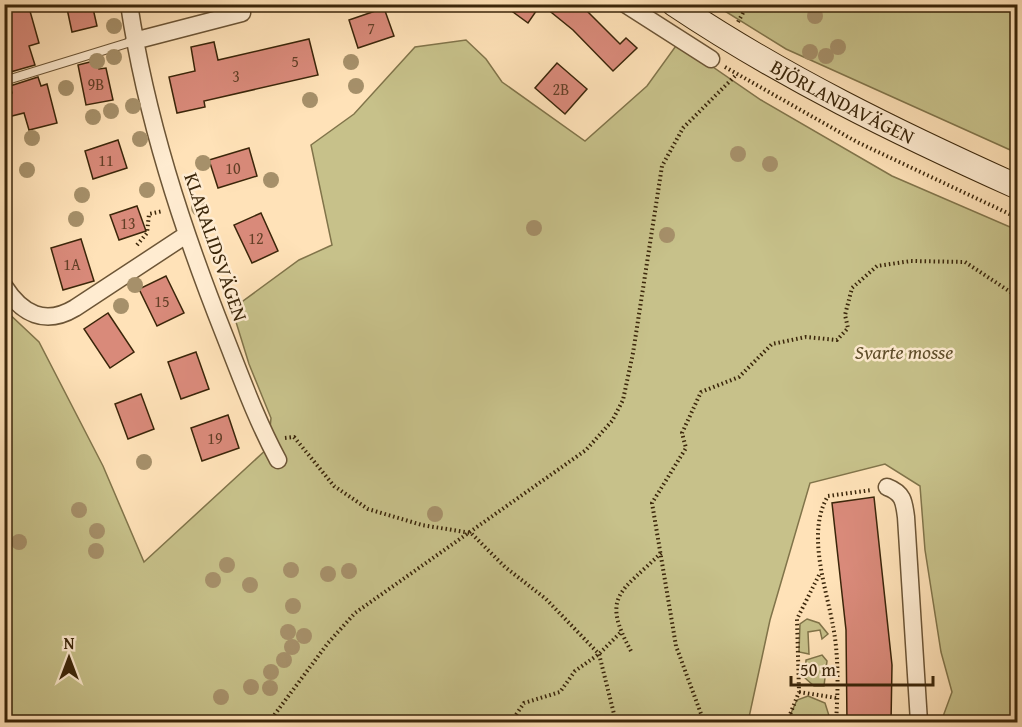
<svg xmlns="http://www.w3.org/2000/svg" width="1022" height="727" font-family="'Gentium Book Plus',serif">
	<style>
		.green { fill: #c7c18a; stroke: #81744a; stroke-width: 1.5 }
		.building { fill: #d98a7a; stroke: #3b260a; stroke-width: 1.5 }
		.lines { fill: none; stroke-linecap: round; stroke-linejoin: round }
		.lane-casing { stroke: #6c5536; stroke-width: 10 }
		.street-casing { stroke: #6c5536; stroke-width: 19 }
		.secondary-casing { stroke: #3b260a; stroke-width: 26 }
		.path { stroke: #3b260a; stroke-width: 4; stroke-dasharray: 1.5 3; stroke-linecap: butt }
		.lane { stroke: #ffecd1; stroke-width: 8 }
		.street { stroke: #ffecd1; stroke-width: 16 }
		.secondary { stroke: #ffecd1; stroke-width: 24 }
		.tree { fill: #a6906a }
		.labels { text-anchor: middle; stroke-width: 5; stroke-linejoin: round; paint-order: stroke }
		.number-label { font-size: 16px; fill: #623f26 }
		.street-label { font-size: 20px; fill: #3b260a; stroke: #ffecd1 }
		.park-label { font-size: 20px; font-style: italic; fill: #5e4d2a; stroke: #ffecd1 }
	</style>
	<rect width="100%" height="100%" fill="#ffe2b8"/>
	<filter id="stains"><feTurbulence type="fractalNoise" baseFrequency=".00333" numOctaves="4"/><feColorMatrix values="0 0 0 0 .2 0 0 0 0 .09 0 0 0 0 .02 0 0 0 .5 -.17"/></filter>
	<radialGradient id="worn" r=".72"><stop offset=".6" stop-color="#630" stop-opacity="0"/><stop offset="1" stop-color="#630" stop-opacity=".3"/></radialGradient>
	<!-- green -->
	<path class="green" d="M715 5H1017V153L786 49Z
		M466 40 486 59 502 82 585 141 647 86 678 43 761 100 892 176 1017 230V722H941L952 692 941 652 925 550 920 486 885 464 810 483 770 620 748 722H5L4 309 39 342 103 466 144 562 268 448 271 418 249 364 232 309 299 260 332 245 311 145 354 114 415 47Z
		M807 619 819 623 828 634 822 639 820 630 808 632 809 654 799 652 800 624Z
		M822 655 827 661 824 686H814L805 678 806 660Z
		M808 696 825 703 831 722H787L797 700Z"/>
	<!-- building -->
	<path class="building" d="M4 4H28L39 43 29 46 35 65 7 73 4 54 11 53 4 30Z
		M66 4H92L97 26 72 32Z
		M502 4H541L528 23Z
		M541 4H580L620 44 626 38 637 48 613 71 573 30Z
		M384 8 394 36 358 48 349 20Z
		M309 39 318 75 204 101 205 107 177 113 169 77 195 71 191 47 214 42 218 60Z
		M98 60 99 69 106 68 113 100 86 105 78 65Z
		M557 63 587 89 565 114 535 88Z
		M38 77 41 86 47 84 57 123 29 130 24 113 4 118V95L12 93 10 86Z
		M118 140 127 168 93 179 85 151Z
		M249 148 257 176 218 188 209 160Z
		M137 206 146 231 119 240 110 215Z
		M261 213 278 251 252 263 234 225Z
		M81 239 94 281 63 290 51 248Z
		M166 276 184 313 157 326 139 289Z
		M108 313 134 352 110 368 84 329Z
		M196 352 209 389 181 399 168 362Z
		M141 394 154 429 128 439 115 404Z
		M228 415 239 448 202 461 191 428Z
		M874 497 892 665 891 723H847L846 630 832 503Z"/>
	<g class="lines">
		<defs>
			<path id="lane" d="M4 81 134 41"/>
			<path id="street" d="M129 4C146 118 182 228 224 334 241 377 256 419 278 460
				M625 4 711 59
				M134 41 242 13
				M4 286C22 314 45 326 75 308L186 235
				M887 487C903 493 904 501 906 517L919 722"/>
			<g id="secondary">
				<path id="s1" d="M674 4C783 77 898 133 1018 187"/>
			</g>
		</defs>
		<!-- lane casing -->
		<use href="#lane" class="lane-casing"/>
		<!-- street casing -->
		<use href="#street" class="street-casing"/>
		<!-- secondary casing -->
		<use href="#secondary" class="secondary-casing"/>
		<!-- path -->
		<path class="path" d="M738 22 748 4
			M725 67 857 142 1018 218
			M137 245 147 233 149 214 163 211
			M285 438 294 437 334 486 368 509 422 525 471 533 505 567 546 599 599 654 616 722
			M631 651C600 595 622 592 661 553
			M799 692 837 698
			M269 722 328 643 355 613 586 450 612 421 623 400 633 353 662 166 683 128 737 74
			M511 722 524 703 560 692 575 671 599 654 621 632
			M704 722 676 646 652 503 686 448 682 433 701 392 739 377 772 344 806 337 837 340 848 328 845 315 852 288 877 266 911 261 965 262 1018 297
			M787 722 799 692 797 619 820 573
			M836 722C838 691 839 657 833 626 826 587 806 532 828 496L872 490"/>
		<!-- lane -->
		<use href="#lane" class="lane"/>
		<!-- street -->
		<use href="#street" class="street"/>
		<!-- secondary -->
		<use href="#secondary" class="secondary"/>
	</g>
	<!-- trees -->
	<g class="tree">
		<circle cx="815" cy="16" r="8"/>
		<circle cx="114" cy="26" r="8"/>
		<circle cx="838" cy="47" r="8"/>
		<circle cx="810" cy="52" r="8"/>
		<circle cx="826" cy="56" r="8"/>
		<circle cx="114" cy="57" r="8"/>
		<circle cx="97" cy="61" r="8"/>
		<circle cx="351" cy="62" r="8"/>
		<circle cx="356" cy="86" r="8"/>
		<circle cx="66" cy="88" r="8"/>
		<circle cx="310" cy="100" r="8"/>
		<circle cx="133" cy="106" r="8"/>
		<circle cx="111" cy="111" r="8"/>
		<circle cx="93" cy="117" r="8"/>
		<circle cx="32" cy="138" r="8"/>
		<circle cx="140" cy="139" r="8"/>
		<circle cx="738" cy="154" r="8"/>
		<circle cx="203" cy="163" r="8"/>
		<circle cx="770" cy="164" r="8"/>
		<circle cx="27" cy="170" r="8"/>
		<circle cx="271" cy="180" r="8"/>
		<circle cx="147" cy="190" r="8"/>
		<circle cx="82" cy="195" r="8"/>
		<circle cx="199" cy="208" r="8"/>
		<circle cx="76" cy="219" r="8"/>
		<circle cx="534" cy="228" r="8"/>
		<circle cx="667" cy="235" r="8"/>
		<circle cx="135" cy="285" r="8"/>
		<circle cx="121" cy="306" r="8"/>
		<circle cx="144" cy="462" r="8"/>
		<circle cx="79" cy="510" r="8"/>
		<circle cx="435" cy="514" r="8"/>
		<circle cx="97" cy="531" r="8"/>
		<circle cx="19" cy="542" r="8"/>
		<circle cx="96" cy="551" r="8"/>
		<circle cx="227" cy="565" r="8"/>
		<circle cx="291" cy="570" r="8"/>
		<circle cx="349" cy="571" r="8"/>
		<circle cx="328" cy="574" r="8"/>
		<circle cx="213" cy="580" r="8"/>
		<circle cx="250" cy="585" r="8"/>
		<circle cx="293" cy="606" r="8"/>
		<circle cx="288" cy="632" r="8"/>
		<circle cx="304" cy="636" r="8"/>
		<circle cx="292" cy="647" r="8"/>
		<circle cx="284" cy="660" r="8"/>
		<circle cx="271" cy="672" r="8"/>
		<circle cx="251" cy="687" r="8"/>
		<circle cx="270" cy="688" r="8"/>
		<circle cx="221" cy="697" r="8"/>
	</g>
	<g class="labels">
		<!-- number labels -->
		<g class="number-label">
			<text x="371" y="34">7</text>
			<text x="295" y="67">5</text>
			<text x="236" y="82">3</text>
			<text x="96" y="90">9B</text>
			<text x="561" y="95">2B</text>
			<text x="106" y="166">11</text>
			<text x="233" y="174">10</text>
			<text x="128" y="229">13</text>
			<text x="256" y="244">12</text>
			<text x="72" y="270">1A</text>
			<text x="162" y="307">15</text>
			<text x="215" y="444">19</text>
		</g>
		<!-- street labels -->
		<g class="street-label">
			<text dy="7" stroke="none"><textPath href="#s1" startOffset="195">BJÖRLANDAVÄGEN</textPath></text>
			<text transform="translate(216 247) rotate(71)" y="7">KLARALIDSVÄGEN</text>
		</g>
		<!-- park labels -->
		<g class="park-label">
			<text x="904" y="359">Svarte mosse</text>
		</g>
	</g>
	<!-- margin -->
	<rect width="1022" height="727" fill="none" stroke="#ffe2b8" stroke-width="24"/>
	<rect x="6" y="6" width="1010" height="715" fill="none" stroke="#3b260a" stroke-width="3"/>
	<rect x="12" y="12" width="998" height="703" fill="none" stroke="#3b260a" stroke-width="1.5"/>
	<!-- north arrow -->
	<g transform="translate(69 658)" stroke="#ffecd1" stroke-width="4.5" paint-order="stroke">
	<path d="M0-4.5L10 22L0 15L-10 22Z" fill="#3b260a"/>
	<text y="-9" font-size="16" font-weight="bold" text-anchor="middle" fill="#3b260a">N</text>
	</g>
	<!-- scale -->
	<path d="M791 676v9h142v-9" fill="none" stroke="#3b260a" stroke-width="3"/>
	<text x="800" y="676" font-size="18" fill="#3b260a" stroke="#ffecd1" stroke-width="4.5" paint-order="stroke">50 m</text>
	<rect width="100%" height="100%" filter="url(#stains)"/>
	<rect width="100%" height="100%" fill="url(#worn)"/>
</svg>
